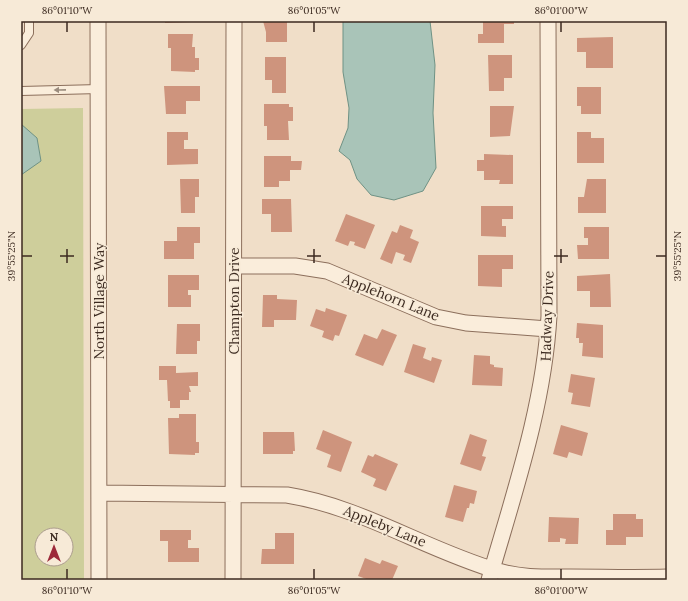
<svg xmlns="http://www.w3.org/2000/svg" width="688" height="601" font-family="Lora,serif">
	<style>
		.green { fill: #cece9b; fill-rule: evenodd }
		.water { fill: #a9c4b8; stroke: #6f9285 }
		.building { fill: #ce947d }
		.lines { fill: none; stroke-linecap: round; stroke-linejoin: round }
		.lane-casing { stroke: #8c6f5c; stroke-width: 10 }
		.street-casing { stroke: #8c6f5c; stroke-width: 17 }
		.lane { stroke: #faeddb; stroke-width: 8 }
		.street { stroke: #faeddb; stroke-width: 15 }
		.oneway { fill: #9b8c7e }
		.ticks { fill: none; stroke: #3c2a20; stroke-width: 1.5 }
		.labels { text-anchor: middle; stroke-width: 3; stroke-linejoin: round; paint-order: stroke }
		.street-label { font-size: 14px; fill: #3c2a20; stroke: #f7ead7 }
		.neatline { fill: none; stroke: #3c2a20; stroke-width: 1.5 }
		.ticks-label { font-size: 10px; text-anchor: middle; fill: #3c2a20 }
	</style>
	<rect width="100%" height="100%" fill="#f0dec8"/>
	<!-- green -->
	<path class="green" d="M83 108 84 580H21V109ZM42 535H66V559H42Z"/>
	<!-- water -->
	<path class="water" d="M343 21H430L435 65 433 113 436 168 423 191 394 200 371 195 357 179 350 160 339 151 348 128 349 108 343 72Z
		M21 124 37 138 41 161 21 175Z"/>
	<!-- building -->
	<path class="building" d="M165 21H191V22L165 23Z
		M263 21H287V42H266V32Z
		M483 21H514V24H504V43H478V34H483Z
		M168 34H193L192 47H195V58H199V70H195V72L171 71V48H168Z
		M613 37V68H586V52H577V38Z
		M488 55H512V78H504V91H489Z
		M265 57H286V93H272V80H265Z
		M164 86H200V101H186V114H166Z
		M577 87H601V114H581V106H577Z
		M264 104H289V107H293V121H288L289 140H267V126H264Z
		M490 106H514L510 136 490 137Z
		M167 132H188V140H184V149H198V164L167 165Z
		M577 132H591V138H604V163H577Z
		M484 154 513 155V184H499L500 180H484V171H477V160H484Z
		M264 156H291V161H302L301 170H290V181H279V187H264Z
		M180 179H199V197H195V213H181Z
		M587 179H606V213H578V197H584Z
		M262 199H291L292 232H271V214H262Z
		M481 206H513V219H502V226H506V237L481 236Z
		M346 214 375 225 365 249 354 245 355 242 350 241 348 246 335 241Z
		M400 225 413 230 410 238 419 242 411 263 403 260 405 255 396 252 392 264 380 259 392 231 397 233Z
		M177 227H200V243H194V259H164V241H177Z
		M584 227H609V259H578L577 245H588V238H584Z
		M478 255H513V269H502V287L478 286Z
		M610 274 611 307H590V291H577V276Z
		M168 275H199V290H188V295H191V307H168Z
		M263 295H277V299L297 300 296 320H274V327H262Z
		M326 308 347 315 339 336 335 335 333 341 322 337 324 331 310 326 316 309 325 312Z
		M577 323 603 325V358L582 356 583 343H579V338H576Z
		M177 324H200V341H197V354H176Z
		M382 329 397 335 383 366 355 355 364 334 377 339Z
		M413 344 426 348 423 358 431 361 432 357 442 360 434 383 404 372Z
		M474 355 490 356V364L494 365V367L503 368 502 386 472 385Z
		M159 366H176V373L198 372V386H189L191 392H189V400H180V408H170V401H168L167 380H159Z
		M571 374 595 378 590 407 571 404 573 393 568 392Z
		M179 414H196V442H199V453H195V455L169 454 168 418H179Z
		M561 425 588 433 582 456 569 452 567 458 553 454Z
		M323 430 352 442 341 472 327 467 331 455 316 449Z
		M263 432H294L295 451H293V454H263Z
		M470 434 487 440 482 456 486 457 481 471 460 464Z
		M375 454 398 464 386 491 373 486 376 479 361 472 368 455 373 457Z
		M454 485 477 491 474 504 470 503 469 508H467L463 522 445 517Z
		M613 514H636V519H643V537H626V545H606V530H613Z
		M549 517 579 518 578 544H565L566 539 560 538V542H548Z
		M160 530H191V540H188V548H199V562H168V541H160Z
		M275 533H294V564H261L262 549H275Z
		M365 558 380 564 382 560 398 566 392 580H369L358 576Z"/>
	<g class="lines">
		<defs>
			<path id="lane" d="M21 45 29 33V21
				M21 91 99 89"/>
			<path id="street" d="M98 21 99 580
				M234 266H295L327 271 436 317 466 323 548 329
				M100 493 287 495C362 507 426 550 498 571 521 578 546 577 570 577 602 577 635 578 667 577
				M233 580 234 21
				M489 580C514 493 544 406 549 316L548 21"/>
		</defs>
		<!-- lane casing -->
		<use href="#lane" class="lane-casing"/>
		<!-- street casing -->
		<use href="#street" class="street-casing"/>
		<!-- lane -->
		<use href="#lane" class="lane"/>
		<!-- street -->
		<use href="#street" class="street"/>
	</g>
	<!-- one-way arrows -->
	<defs><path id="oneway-solid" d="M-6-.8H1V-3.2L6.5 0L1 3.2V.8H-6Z"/></defs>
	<use class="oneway" href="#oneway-solid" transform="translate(60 90) rotate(179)"/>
	<!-- ticks -->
	<path class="ticks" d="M67 22V32M314 22V32M561 22V32M67 249V263M314 249V263M561 249V263M22 256H32M60 256H74M307 256H321M554 256H568M656 256H666M67 569V579M314 569V579M561 569V579"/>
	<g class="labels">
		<!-- street labels -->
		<g class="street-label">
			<text transform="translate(391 297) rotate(22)" y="5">Applehorn Lane</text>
			<text transform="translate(99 301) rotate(-90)" y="5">North Village Way</text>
			<text transform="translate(234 301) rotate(-90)" y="5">Champton Drive</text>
			<text transform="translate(547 316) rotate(-88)" y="5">Hadway Drive</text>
			<text transform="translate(385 526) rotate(22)" y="5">Appleby Lane</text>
		</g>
	</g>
	<!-- border -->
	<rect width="688" height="601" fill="none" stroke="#f7ead7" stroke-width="44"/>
	<!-- north arrow -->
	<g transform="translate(54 547)"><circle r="19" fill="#f7ead7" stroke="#ac9d8e"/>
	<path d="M0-3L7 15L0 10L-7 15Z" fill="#9d2a3a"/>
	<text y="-6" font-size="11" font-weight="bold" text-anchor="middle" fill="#3c2a20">N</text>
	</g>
	<rect x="22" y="22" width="644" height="557" class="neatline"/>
	<g class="ticks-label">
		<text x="67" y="14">86°01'10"W</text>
		<text x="314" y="14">86°01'05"W</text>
		<text x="561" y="14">86°01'00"W</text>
		<text transform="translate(11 256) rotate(-90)" y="4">39°55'25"N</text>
		<text transform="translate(677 256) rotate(-90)" y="4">39°55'25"N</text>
		<text x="67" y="594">86°01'10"W</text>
		<text x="314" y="594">86°01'05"W</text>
		<text x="561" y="594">86°01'00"W</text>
	</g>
</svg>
